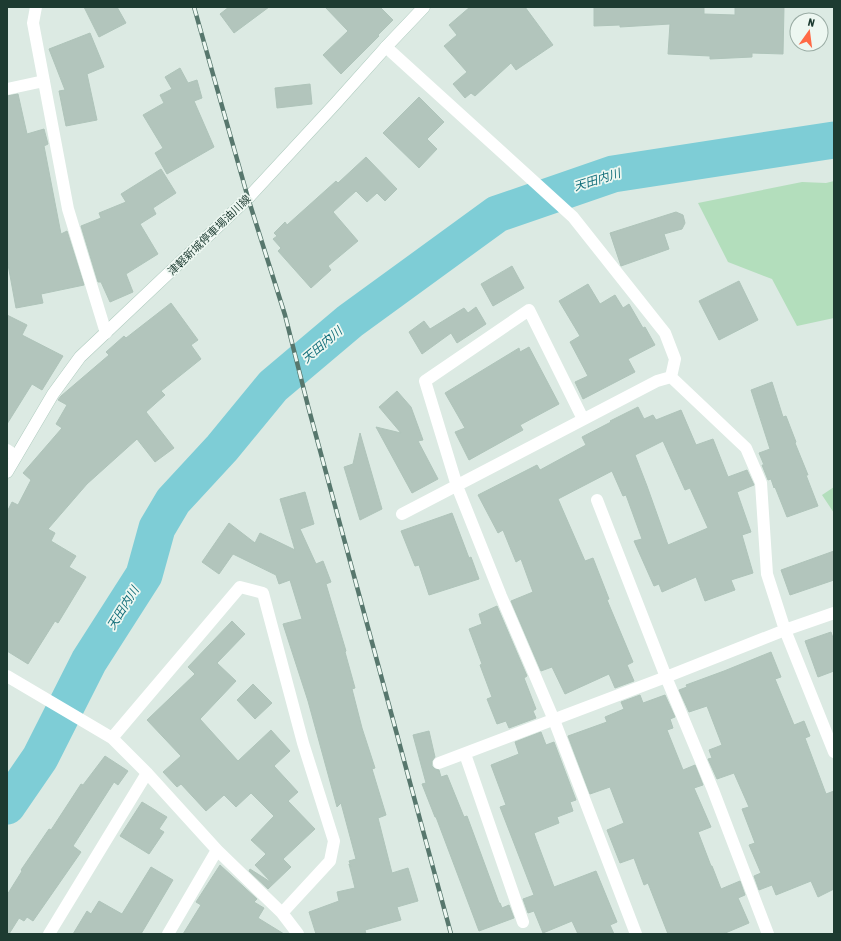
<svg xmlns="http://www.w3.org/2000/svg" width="841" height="941" font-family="'Asap Condensed','Noto Sans JP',sans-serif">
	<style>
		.green { fill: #b3debc }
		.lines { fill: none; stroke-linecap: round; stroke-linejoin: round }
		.river { stroke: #7ecdd6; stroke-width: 37 }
		.building { fill: #b2c5bc; stroke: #afc4ba; fill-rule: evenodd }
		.secondary-casing { stroke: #afcbbf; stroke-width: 13 }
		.street { stroke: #fff; stroke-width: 12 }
		.secondary { stroke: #fff; stroke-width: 12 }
		.rail-casing { stroke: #57776d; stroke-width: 4.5 }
		.rail { stroke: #edf7f1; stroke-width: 3; stroke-dasharray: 9; stroke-linecap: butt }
		.labels { text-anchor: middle; stroke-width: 3.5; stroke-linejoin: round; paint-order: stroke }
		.street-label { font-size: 11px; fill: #1d3b31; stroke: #edf7f1 }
		.water-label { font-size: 12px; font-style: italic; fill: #136f7b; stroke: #edf7f1 }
	</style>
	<rect width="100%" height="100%" fill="#dceae3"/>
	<!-- green -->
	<path class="green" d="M834 181V318L797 326 772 279 728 262 698 203 802 182 826 183Z
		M834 487V513L822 495Z"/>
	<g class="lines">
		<!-- river -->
		<path class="river" d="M7 806 40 758 89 661 144 575 157 528 173 501 222 448 273 386 350 321 497 214 613 174 834 140"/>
	</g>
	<!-- building -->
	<path class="building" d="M84 7H117L126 23 99 37Z
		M229 7H269L234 33 220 14Z
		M325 7H380L393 20 378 35 379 36 341 74 323 55 348 31Z
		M470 7H525L553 45 516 70 511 63 475 96 471 93 465 98 453 84 467 72 444 46 457 35 449 25Z
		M594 7H704V14L735 15V7H784L783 54 752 53V57L710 59V56L668 54 670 24 620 27V25L594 26Z
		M90 33 104 67 87 74 97 120 66 126 59 91 65 90 49 49Z
		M180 68 188 83 197 80 202 98 194 101 214 147 167 174 155 153 163 148 143 115 164 103 160 95 172 89 165 77Z
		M310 84 312 104 277 108 275 88Z
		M18 94 27 134 44 129 48 144 44 146 61 234 67 231 84 285 41 294 43 303 16 308 7 259V96Z
		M419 97 444 122 427 139 437 149 419 168 383 133Z
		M366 157 397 189 385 201 377 193 367 202 356 191 333 212 358 241 328 266 331 270 311 288 278 251 281 248 273 239 277 236 274 233 285 222 287 225 336 181 338 183Z
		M161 169 176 193 153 208 156 214 140 224 158 254 126 274 133 292 110 302 101 282H98L81 226 101 218 99 213 126 202 121 194Z
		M676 212 683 215 685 223 682 229 664 234 669 249 621 266 610 233Z
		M512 266 524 288 493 306 481 284Z
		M739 281 758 320 719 340 699 301Z
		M588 284 600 304 615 295 623 308 629 304 643 328 645 327 655 345 628 359 635 372 583 399 575 382 588 376 570 342 580 336 559 301Z
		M171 303 198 340 191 345 201 359 161 391 165 395 146 412 174 448 155 462 137 439 87 484 48 529 55 533 51 541 76 556 69 567 86 577 58 623 55 621 28 664 7 651V512L12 502 18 505 31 480 23 473 62 428 56 424 67 405 58 400 61 396 109 355 106 352 124 336 126 338Z
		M476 307 486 324 457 343 451 333 422 354 409 332 424 321 430 329 464 308 468 313Z
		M7 315 27 325 22 335 63 356 42 390 32 384 7 424Z
		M529 347 559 404 520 425 523 430 469 460 455 432 465 428 445 393 519 348 520 352Z
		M772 382 783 417 786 416 796 442 795 443 808 475H806L818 506 787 517 775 487 774 488 771 479 768 480 762 465H764L759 453 770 449 751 390Z
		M397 391 411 407 423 440 418 441 438 479 412 493 376 427 401 433 379 407Z
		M638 407 644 419 653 415 656 420 681 410 696 445 713 439 728 477 747 470 754 485 737 492 751 532 742 535 753 573 731 580 735 590 705 601 696 577 662 592 659 584 654 586 634 541 642 539 626 495 623 496 612 471 558 499 585 561 593 558 609 599 607 600 633 662 627 665 634 681 615 688 609 674 565 694 552 667 541 671 511 601 533 592 521 559 516 562 503 530 498 533 478 495 537 465 540 470 586 445 582 437 611 422 610 421ZM663 441 685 490 690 488 708 528 668 545 647 486 635 455Z
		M360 433 382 509 360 520 344 467 353 464Z
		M305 492 314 524 300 529 316 564 323 561 331 582 326 584 346 651 345 652 355 688 352 689 362 728 375 768 372 769 386 815 378 818 392 873 408 868 418 901 397 907 401 920 365 930 366 934H316L309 912 339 901 337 892 355 888 349 864 351 867 349 861 356 859 341 803 337 807 308 701 283 624 302 619 290 580 279 584 276 575 233 554 219 574 202 562 229 523 255 543 260 533 295 550 280 499Z
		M452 513 469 558 471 557 479 579 429 595 419 565 415 566 401 531Z
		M834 551V580L790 595 781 570Z
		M497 606 527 676 524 678 536 709 533 711 536 718 509 728 506 721 497 724 487 699 492 697 480 665 482 664 469 629 482 624 479 614Z
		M232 621 245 634 217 663 236 681 200 719 238 761 271 730 290 751 274 766 298 792 288 801 315 829 283 859 291 867 268 889 249 871 250 869 272 883 255 865 266 854 251 840 274 816 251 793 236 807 224 795 206 811 181 784 177 787 163 772 181 756 147 720 195 674 188 667Z
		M831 632 834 641V671L818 677 805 641Z
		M771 652 781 677 775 679 794 725 804 721 810 736 805 738 826 794 834 791V889L818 897 811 881 776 895 772 885 759 890 754 876 761 873 749 845 755 843 742 809 749 807 734 773 717 779 708 759 712 758 709 750 722 745 707 706 689 712 679 690 687 687 686 685 724 671Z
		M253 684 272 703 255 719 237 700Z
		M640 695 643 703 665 695 675 717 670 719 673 728 667 730 683 770 695 765 703 785 694 788 711 827 698 832 711 866H712L721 889 740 881 745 895 738 898 749 923 723 934H668L648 883 644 885 634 858 620 863 607 830 624 823 610 787 590 794 568 736 607 722 605 717 624 709 621 702Z
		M429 731 435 757 432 761V766L435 769 439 770 441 777 447 775 464 817 467 816 499 903H500L502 908 509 905 514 918 479 931 436 817H435L422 784 426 783 413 735Z
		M541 732 546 745 554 742 576 800 570 802 573 811 557 817 559 823 534 833 536 839 554 887 596 871 617 922 610 925 614 934H578L572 921 543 933 534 911 528 913 523 899 534 895 500 807 506 805 491 765 519 754 515 742Z
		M105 756 128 771 118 785 114 782 73 846 81 852 33 921 27 917 24 921 19 918 9 934H7V895L22 871 21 870 49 829 51 830 81 784 83 785Z
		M142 802 167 817 159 829 164 832 149 854 120 836Z
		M220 865 257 899 254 902 264 908 258 918 284 934H183L201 905 196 902Z
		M151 867 173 880 141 934H73L87 911 91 914 99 901 122 914Z"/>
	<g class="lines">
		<defs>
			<path id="secondary" d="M7 472 53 394 80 357 248 198 335 104 386 47 424 7"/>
		</defs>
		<!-- secondary casing -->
		<use href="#secondary" class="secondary-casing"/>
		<!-- street -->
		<path class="street" d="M36 7 33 23 68 209 106 333
			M386 47 573 217 665 333 675 359 671 377
			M7 89 44 81
			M583 419 529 310 425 381 457 486 501 596 554 720 636 934
			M7 450 16 456
			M597 500 666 677 713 790 768 934
			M402 514 657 381 671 377 746 448 761 483 767 574 785 630 834 752
			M7 676 112 738 147 773 217 850 282 913 298 934
			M112 738 240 587 263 593 303 743 334 841 330 861 282 913
			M465 754 523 922
			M439 763 666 677 785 630 834 613
			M49 934 147 773
			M168 934 217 850"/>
		<!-- secondary -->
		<use href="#secondary" class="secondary"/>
		<defs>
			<path id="rail" d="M194 7 248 198 285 315 308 406 451 934"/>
		</defs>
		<!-- rail casing -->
		<use href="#rail" class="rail-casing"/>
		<!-- rail -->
		<use href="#rail" class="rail"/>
	</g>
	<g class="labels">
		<!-- street labels -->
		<g class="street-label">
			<text transform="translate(209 235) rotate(-44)" y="4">津軽新城停車場油川線</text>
		</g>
		<!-- water labels -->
		<g class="water-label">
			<text transform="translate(597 180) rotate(-17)" y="4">天田内川</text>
			<text transform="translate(322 345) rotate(-40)" y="4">天田内川</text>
			<text transform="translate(123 608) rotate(-58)" y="4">天田内川</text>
		</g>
	</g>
	<!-- border -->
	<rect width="841" height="941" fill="none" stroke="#1d3b31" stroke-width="16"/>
	<!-- north arrow -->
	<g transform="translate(809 32) rotate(14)"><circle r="19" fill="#edf7f1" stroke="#9aaca4"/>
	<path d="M0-3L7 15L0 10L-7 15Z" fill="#ff6a46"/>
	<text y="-6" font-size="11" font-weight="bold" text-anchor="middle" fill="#1d3b31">N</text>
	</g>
</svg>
